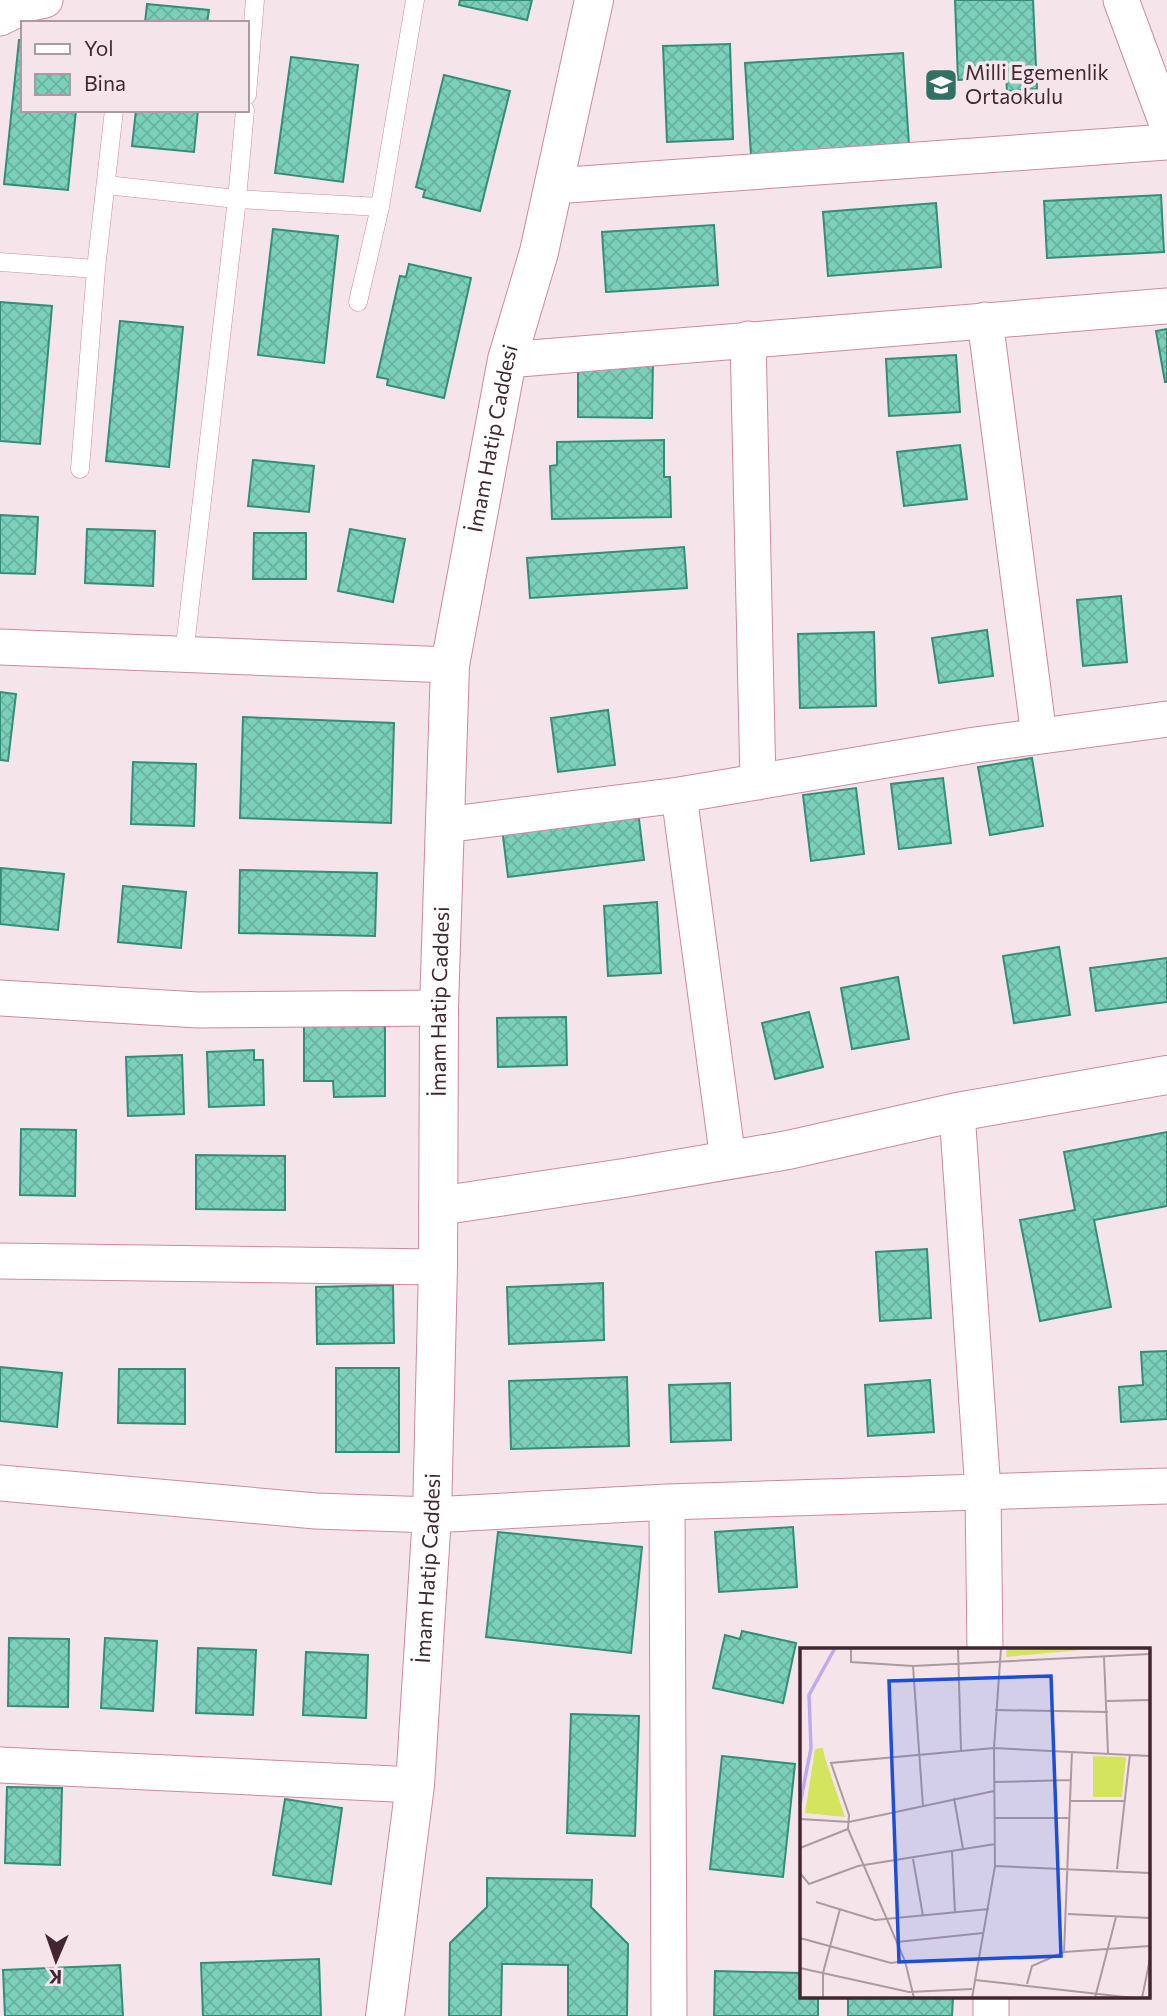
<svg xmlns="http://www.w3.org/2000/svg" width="1167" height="2016" font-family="Commissioner,sans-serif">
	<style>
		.building { fill: url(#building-cross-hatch); stroke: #338d79; stroke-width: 2 }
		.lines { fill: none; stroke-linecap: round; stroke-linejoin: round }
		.service-casing { stroke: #ce88a2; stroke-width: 19 }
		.minor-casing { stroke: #ce88a2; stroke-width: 37 }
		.tertiary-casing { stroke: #ce88a2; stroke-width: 40 }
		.service { stroke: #fff; stroke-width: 18 }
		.minor { stroke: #fff; stroke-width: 35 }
		.tertiary { stroke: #fff; stroke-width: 38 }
		.labels { text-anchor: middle; stroke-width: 7; stroke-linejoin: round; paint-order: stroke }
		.poi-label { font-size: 21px; fill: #422631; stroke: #f5e5eb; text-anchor: start }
		.street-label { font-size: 21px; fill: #422631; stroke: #f5e5eb }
		.inset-river { fill: none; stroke: #bcabee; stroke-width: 3.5 }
		.inset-road { fill: none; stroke: #ad99a1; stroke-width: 2 }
		.view { fill: #1d4ed8; fill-opacity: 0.15; stroke: #1d4ed8; stroke-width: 3.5 }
		.inset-edge { fill: none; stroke: #422631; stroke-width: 3.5 }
	</style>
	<defs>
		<pattern id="building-cross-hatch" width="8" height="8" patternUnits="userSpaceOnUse" patternTransform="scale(1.75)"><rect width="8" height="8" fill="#7ad0ba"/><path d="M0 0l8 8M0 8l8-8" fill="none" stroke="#6bb2a0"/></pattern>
	</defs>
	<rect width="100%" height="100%" fill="#f5e5eb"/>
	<!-- building -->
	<path class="building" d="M460 0H532L527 20 459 5Z
		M955 0H1033L1037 89 1007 91 1006 77 958 80Z
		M147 4 209 10 207 23H145Z
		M19 40H23V110H76L68 190 4 184Z
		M730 44 733 139 667 142 663 46Z
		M903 53 909 145 751 155 745 63Z
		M291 57 358 65 343 182 275 173Z
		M444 75 510 91 480 211 423 197 425 190 416 187Z
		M136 110H198L194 152 132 146Z
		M1161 195 1164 252 1047 258 1044 201Z
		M936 203 941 267 828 276 823 212Z
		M714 225 718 285 606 292 602 232Z
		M273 229 338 236 324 363 258 355Z
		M409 264 471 278 444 398 387 385 388 379 377 377 400 276 406 277Z
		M0 302 52 306 40 444 0 441Z
		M120 321 183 327 169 467 106 461Z
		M1167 329V382H1165L1156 331Z
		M956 355 960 412 889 416 886 359Z
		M578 357 653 358 652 418 578 417Z
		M664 440V477H670L671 517 552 519 550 466 557 465V442Z
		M960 445 967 499 904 506 897 452Z
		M253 460 314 466 309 512 248 506Z
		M0 515 38 517 35 574 0 573Z
		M87 529 155 531 153 586 85 583Z
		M350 529 405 539 393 602 338 591Z
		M254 533H306V579H253Z
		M684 547 687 588 530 598 527 558Z
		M1121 596 1127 662 1083 666 1077 600Z
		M987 630 993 676 939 683 932 638Z
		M874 632 876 706 800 708 798 634Z
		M0 692 16 694 8 761 0 760Z
		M608 710 615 765 558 772 551 718Z
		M243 717 394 723 391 823 240 818Z
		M1032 758 1043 826 990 835 978 767Z
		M133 762 196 764 194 826 131 824Z
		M943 778 951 843 899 849 891 784Z
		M856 788 864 854 811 861 803 795Z
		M638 811 644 860 508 877 502 828Z
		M1 868 64 874 58 930 0 924Z
		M240 870 377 873 375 936 239 933Z
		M123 886 186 892 181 948 118 942Z
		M657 902 661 973 608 976 604 906Z
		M1059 947 1070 1015 1014 1023 1003 956Z
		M1167 958V1002L1096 1011 1090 968Z
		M898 977 909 1039 852 1049 841 988Z
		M809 1012 823 1067 775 1079 762 1023Z
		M566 1017 567 1065 498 1067 497 1018Z
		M385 1019V1096L334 1097 333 1081H304V1020Z
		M254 1050V1060H263L264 1105 209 1107 207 1052Z
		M182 1055 184 1114 128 1116 126 1057Z
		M21 1129 76 1130 75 1196 20 1195Z
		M1167 1132V1206L1094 1220 1111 1307 1040 1321 1020 1220 1075 1210 1064 1152Z
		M196 1155 285 1156V1210L196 1209Z
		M927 1249 931 1318 880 1321 876 1252Z
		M603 1283 604 1340 509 1344 507 1287Z
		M393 1285 394 1343 317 1344 316 1287Z
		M1167 1351V1419L1121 1422 1119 1387 1143 1385 1141 1352Z
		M0 1367 62 1373 57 1427 0 1421Z
		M336 1368H399V1452H336Z
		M119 1369H185V1424L118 1423Z
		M627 1377 629 1446 511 1449 509 1381Z
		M930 1380 934 1432 868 1436 865 1385Z
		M730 1383 731 1440 671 1442 669 1385Z
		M793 1527 797 1587 719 1592 715 1532Z
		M498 1532 642 1547 631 1653 486 1637Z
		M742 1631 796 1643 783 1703 713 1688 725 1635 740 1639Z
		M9 1638 69 1639 68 1707 8 1706Z
		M105 1638 157 1641 153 1711 101 1708Z
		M198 1648 256 1650 253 1715 196 1713Z
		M306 1652 368 1655 366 1718 303 1715Z
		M571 1714 639 1716 635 1836 567 1833Z
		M722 1756 795 1764 783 1877 710 1869Z
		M7 1787 62 1788 60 1865 5 1863Z
		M285 1799 342 1808 331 1884 273 1875Z
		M487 1878 592 1880 591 1907 628 1944 627 2016H568V1965L502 1964 501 2016H449L450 1943 487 1907Z
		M319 1959 321 2016H203L201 1963Z
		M120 1965 123 2016H5L3 1970Z
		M715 1971 801 1973V1997H818V2016H714Z
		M848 1997H953L952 2016H848Z"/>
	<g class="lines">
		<defs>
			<path id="service" d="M247 95 255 0
				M106 185 237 199 380 207
				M0 262 96 269
				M358 302 380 207 415 0
				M80 469 96 269 114 110
				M184 655 237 199 245 110"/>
			<path id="minor" d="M1121 0 1167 124
				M0 18 30 3 45 0
				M554 186 1167 142
				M985 320 1039 736
				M748 339 758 782
				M507 360 1167 306
				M0 647 450 665
				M679 795 728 1160
				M445 825 679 795 975 745 1167 719
				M0 998 198 1010 439 1008
				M957 1112 983 1491 985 1650
				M0 1261 438 1267
				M0 1483 316 1511 432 1515 667 1502 1167 1486
				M667 1502 669 2016
				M0 1765 415 1785
				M991 1997V2016"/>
			<g id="tertiary">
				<path d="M438 1206 624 1178 788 1150 957 1112 1167 1075"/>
				<path id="s1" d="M385 2016 415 1785 432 1515 438 1267 439 1008 450 665 507 360 539 252 594 0"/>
			</g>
		</defs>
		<!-- service casing -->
		<use href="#service" class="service-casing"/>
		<!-- minor casing -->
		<use href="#minor" class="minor-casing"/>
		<!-- tertiary casing -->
		<use href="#tertiary" class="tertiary-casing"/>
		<!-- service -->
		<use href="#service" class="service"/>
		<!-- minor -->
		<use href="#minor" class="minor"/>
		<!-- tertiary -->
		<use href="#tertiary" class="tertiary"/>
	</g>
	<!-- icons -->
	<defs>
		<symbol id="school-square" viewBox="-11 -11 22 22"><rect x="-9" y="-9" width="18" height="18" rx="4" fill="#2f7162" stroke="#f5e5eb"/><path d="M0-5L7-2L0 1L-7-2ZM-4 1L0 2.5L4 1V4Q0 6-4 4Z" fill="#fff"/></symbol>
	</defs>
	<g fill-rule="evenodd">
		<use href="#school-square" x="922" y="66" width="38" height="38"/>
	</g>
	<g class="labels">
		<!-- poi labels -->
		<g class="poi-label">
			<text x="965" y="80">Milli Egemenlik<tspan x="965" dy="24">Ortaokulu</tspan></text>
		</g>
		<!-- street labels -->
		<g class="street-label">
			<text dy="7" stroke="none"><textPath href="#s1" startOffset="1584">İmam Hatip Caddesi</textPath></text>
			<text dy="7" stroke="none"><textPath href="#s1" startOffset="1017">İmam Hatip Caddesi</textPath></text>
			<text dy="7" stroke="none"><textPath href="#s1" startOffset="450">İmam Hatip Caddesi</textPath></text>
		</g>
	</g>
	<!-- overview -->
	<g transform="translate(800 1648)">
		<rect width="350" height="350" fill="#f5e5eb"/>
		<path d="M207 0H292V1L206 9ZM23 100 25 110 45 169 5 165 15 101ZM293 108 326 109 322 149H293Z" fill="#d4e45e"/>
		<path class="inset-river" d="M0 156 11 100 9 47 35 0"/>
		<path class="inset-road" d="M51 0V14L113 18 350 6M158 0 161 103M304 9 308 105M113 18 123 158M307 53 350 52M195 62 308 64M194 134 271 132M154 150 163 201M271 153H325M195 170H270M0 171 49 174 194 143M0 200 48 181M152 203 155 265M113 211 123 268M195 218 350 225M317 221 330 106M0 225 9 236 58 218 195 196M16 254 75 272 189 261M268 266 350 270M0 290 91 315 105 313M97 294 183 285M264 304 350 298M0 320 109 344 172 341M175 332 334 350M227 336 232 318 264 304 272 103M23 350V325L40 261M114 350 105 313 48 181 49 167 31 115 194 100 350 108M172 350 195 218 194 100 201 0M295 350 316 269M342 350 350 311"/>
		<path class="view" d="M251 28 261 308 99 314 89 33Z"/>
		<rect width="350" height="350" class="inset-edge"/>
	</g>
	<!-- legend -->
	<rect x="21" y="21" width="228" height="91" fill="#f5e5eb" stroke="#ad99a1" stroke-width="2"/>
	<rect x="35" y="44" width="35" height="10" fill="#ffffff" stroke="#ad99a1" stroke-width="2"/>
	<text x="84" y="56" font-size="21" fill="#422631">Yol</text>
	<rect x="35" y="74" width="35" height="21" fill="url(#building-cross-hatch)" stroke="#ad99a1" stroke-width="2"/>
	<text x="84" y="91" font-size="21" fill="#422631">Bina</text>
	<!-- north arrow -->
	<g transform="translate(56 1960) rotate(182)" stroke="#f5e5eb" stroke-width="5" paint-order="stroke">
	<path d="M0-5L12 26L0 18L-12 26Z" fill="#422631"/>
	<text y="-10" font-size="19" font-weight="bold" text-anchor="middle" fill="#422631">K</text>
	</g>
</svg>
